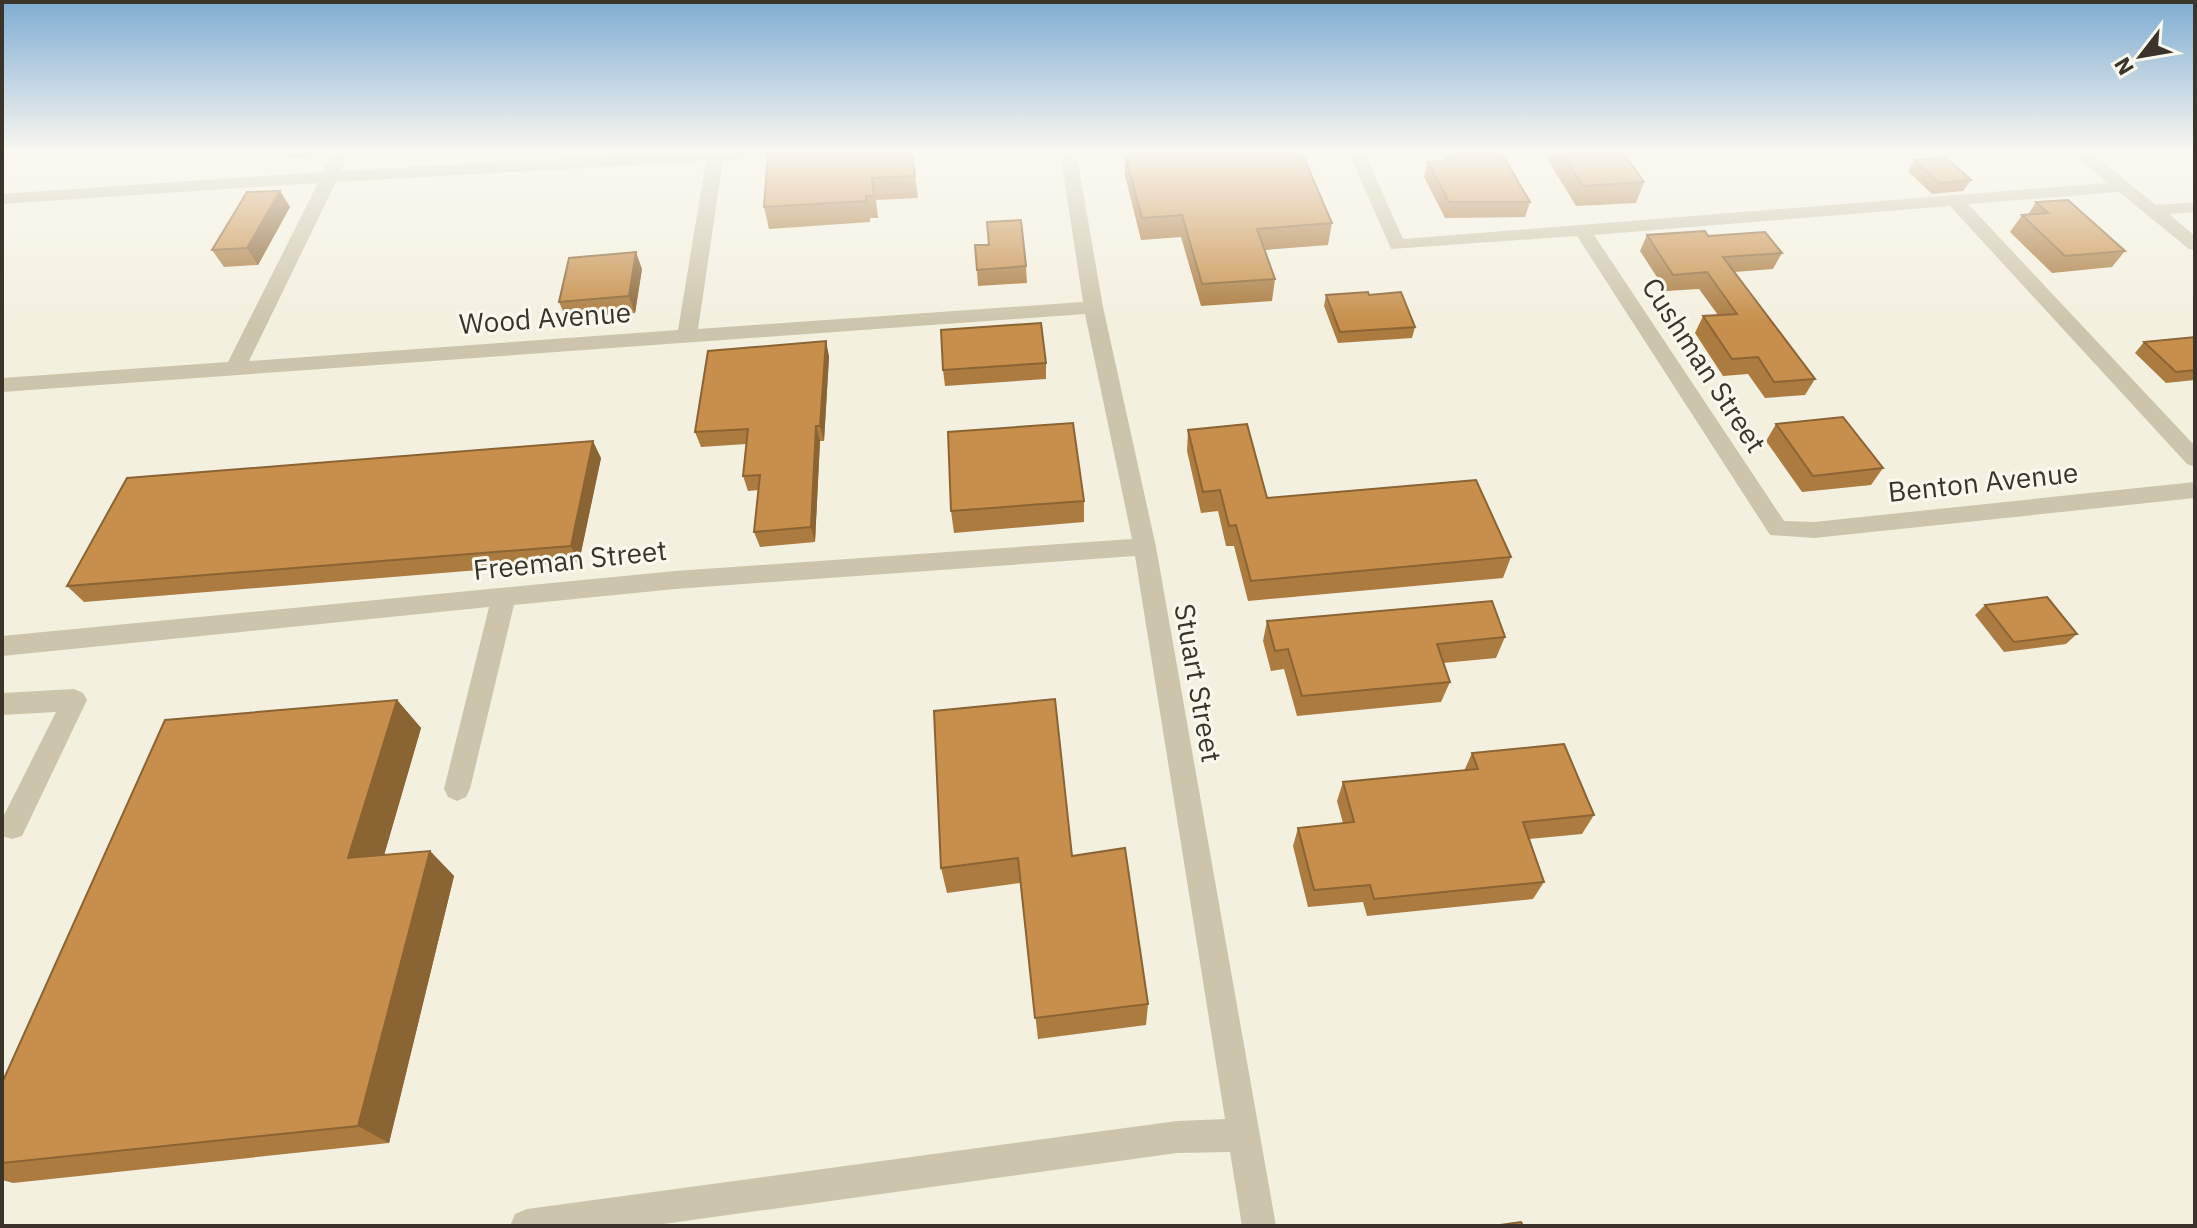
<svg xmlns="http://www.w3.org/2000/svg" width="2197" height="1228" font-family="'IBM Plex Sans',sans-serif">
	<style>
		.lines { fill: none; stroke-linecap: round; stroke-linejoin: round }
		.minor { fill: #ccc5ab; fill-rule: evenodd }
		.wall { fill: #ab7b40 }
		.shaded-wall { fill: #8b6434 }
		.building { fill: #c78f4b; stroke: #8b6434; stroke-width: 2 }
		.labels { text-anchor: middle; stroke-width: 6; stroke-linejoin: round; paint-order: stroke }
		.street-label { font-size: 28px; fill: #3a342b; stroke: #fbf9ed }
	</style>
	<rect width="100%" height="100%" fill="#f4f0e0"/>
	<g class="lines">
		<!-- minor -->
		<path class="minor" d="M334 151H350L341 171 697 151H795L787 156 723 160 698 329 1083 302 1060 151H1076L1103 307 1156 547 1276 1226H1242L1230 1152 1177 1153 649 1226H510L515 1214 527 1209 1177 1121 1225 1119 1135 556 675 589 514 605 470 789 466 797 457 801 448 797 444 789 489 607 2 656V636L675 571 1132 539 1085 314 2 392V378L228 362 318 183 2 204V194L323 172ZM706 161 678 330 249 361 336 182Z
			M1348 151H1364L1403 239 2107 183 2071 151H2089L2156 205 2195 202V212L2169 214 2195 236V250L2189 249 2119 192 1968 204 2195 446V467L2187 464 1950 206 1594 235 1784 521 1814 522 2195 482V498L1814 538 1770 535 1577 236 1391 249Z
			M74 689 83 693 87 700 22 836 12 839 2 836V819L56 712 2 715V693Z"/>
	</g>
	<!-- wall -->
	<path class="wall" d="M281 151H319L316 156 285 157Z
		M912 151 918 198 876 200 878 218H870V222L769 229 764 207Z
		M1440 151H1500L1530 202 1525 217 1445 218 1424 177 1428 162 1445 161Z
		M1514 151H1622L1644 182 1636 203 1576 206 1543 152 1516 155Z
		M1125 154 1332 223 1328 245 1265 250 1275 279 1272 301 1201 306 1181 237 1141 240 1125 175Z
		M1914 160 1971 180 1963 191 1932 194 1908 171Z
		M280 191 290 207 258 265 224 267 212 250Z
		M2036 202 2125 251 2112 267 2052 273 2010 232 2022 215H2028Z
		M1647 235 1708 236 1782 253 1773 269 1734 272 1815 379 1805 395 1765 398 1748 374 1723 376 1695 333 1703 316 1718 315 1699 289 1666 291 1640 251Z
		M975 245 1026 266 1027 283 978 286Z
		M642 269 635 313 566 318 559 302Z
		M1326 295 1415 327 1412 338 1338 343 1324 306Z
		M2195 337V380L2166 383 2135 353 2144 342Z
		M826 341 829 357 824 441H820L815 542 760 547 754 532 758 490 748 491 743 476 746 444 701 447 695 432Z
		M1046 363V379L945 386 943 370Z
		M1776 424 1883 468 1871 485 1802 492 1766 441Z
		M1188 430 1267 498 1511 557 1503 578 1248 601 1234 546H1226L1218 511 1201 513 1187 451Z
		M601 458 579 562 84 602 67 586Z
		M1084 501V522L954 533 951 511Z
		M1985 605 2077 634 2066 644 2004 652 1975 615Z
		M1267 621 1505 637 1496 658 1443 663 1450 682 1441 702 1297 716 1284 669 1271 671 1263 641Z
		M397 700 421 728 384 855 430 851 454 876 389 1143 13 1183 2 1180V1163Z
		M934 711 1072 856 1148 1004 1146 1025 1038 1039 1020 883 947 893 941 868Z
		M1472 753 1594 815 1582 834 1529 839 1544 882 1533 899 1367 916 1363 902 1308 907 1293 846 1298 828 1343 823 1337 801 1343 782 1464 771Z"/>
	<!-- shaded-wall -->
	<path class="shaded-wall" d="M280 191 290 207 258 265 247 248Z
		M636 252 642 269 635 313 629 296Z
		M826 341 829 357 824 441 820 426Z
		M816 426 820 441 815 542 811 527Z
		M593 441 601 458 579 562 571 546Z
		M397 700 421 728 376 883 348 858Z
		M430 851 454 876 389 1143 358 1126Z"/>
	<!-- building -->
	<path class="building" d="M810 151H912L915 176 872 178 874 196H866V201L764 207 768 154Z
		M1162 151H1301L1332 223 1257 229 1275 279 1202 284 1182 215 1142 218 1125 154Z
		M1451 151H1500L1530 202H1449L1428 162 1455 160Z
		M1561 151H1622L1644 182 1583 186Z
		M1945 157 1971 180 1939 183 1914 160Z
		M280 191 247 248 212 250 247 192Z
		M2068 200 2125 251 2065 256 2022 215 2048 213 2036 202Z
		M1021 220 1026 266 977 270 975 245H989L987 222Z
		M1705 231 1708 236 1765 232 1782 253 1723 257 1815 379 1774 382 1758 357 1732 359 1703 316 1737 314 1707 272 1673 275 1647 235Z
		M636 252 629 296 559 302 569 258Z
		M1368 292 1369 295 1401 292 1415 327 1340 332 1326 295Z
		M1041 323 1046 363 943 370 941 330Z
		M2195 337V370L2176 372 2144 342Z
		M826 341 820 426H816L811 527 754 532 760 475 743 476 748 429 695 432 708 351Z
		M1843 417 1883 468 1813 476 1776 424Z
		M1073 423 1084 501 951 511 948 432Z
		M1247 424 1267 498 1476 480 1511 557 1251 581 1236 525 1229 526 1220 490 1203 492 1188 430Z
		M593 441 571 546 67 586 127 478Z
		M2047 597 2077 634 2014 642 1985 605Z
		M1492 601 1505 637 1437 644 1450 682 1302 696 1288 649 1275 651 1267 621Z
		M1055 699 1072 856 1125 848 1148 1004 1035 1018 1018 858 941 868 934 711Z
		M397 700 348 858 430 851 358 1126 2 1163V1083L165 720Z
		M1564 744 1594 815 1523 822 1544 882 1374 899 1370 885 1314 890 1298 828 1354 822 1343 782 1478 769 1472 753Z
		M1521 1222 1523 1226H1493Z"/>
	<!-- sky -->
	<linearGradient id="sky" x2="0" y2="1"><stop stop-color="#7eacd2"/><stop offset="0.47" stop-color="#faf8f1"/><stop offset="1" stop-color="#faf8f1" stop-opacity="0"/></linearGradient>
	<rect width="2197" height="323" fill="url(#sky)"/>
	<g class="labels">
		<!-- street labels -->
		<g class="street-label">
			<text transform="translate(545 318) rotate(-4)" y="10">Wood Avenue</text>
			<text transform="translate(1704 365) rotate(57)" y="10">Cushman Street</text>
			<text transform="translate(1983 482) rotate(-6)" y="10">Benton Avenue</text>
			<text transform="translate(570 560) rotate(-6)" y="10">Freeman Street</text>
			<text transform="translate(1198 683) rotate(80)" y="10">Stuart Street</text>
		</g>
	</g>
	<!-- border -->
	<rect width="2197" height="1228" fill="none" stroke="#3a342b" stroke-width="8"/>
	<!-- north arrow -->
	<g transform="translate(2141 56) rotate(239)" stroke="#fbf9ed" stroke-width="6" paint-order="stroke">
	<path d="M0-6L14 30L0 20L-14 30Z" fill="#3a342b"/>
	<text y="-12" font-size="22" font-weight="bold" text-anchor="middle" fill="#3a342b">N</text>
	</g>
</svg>
